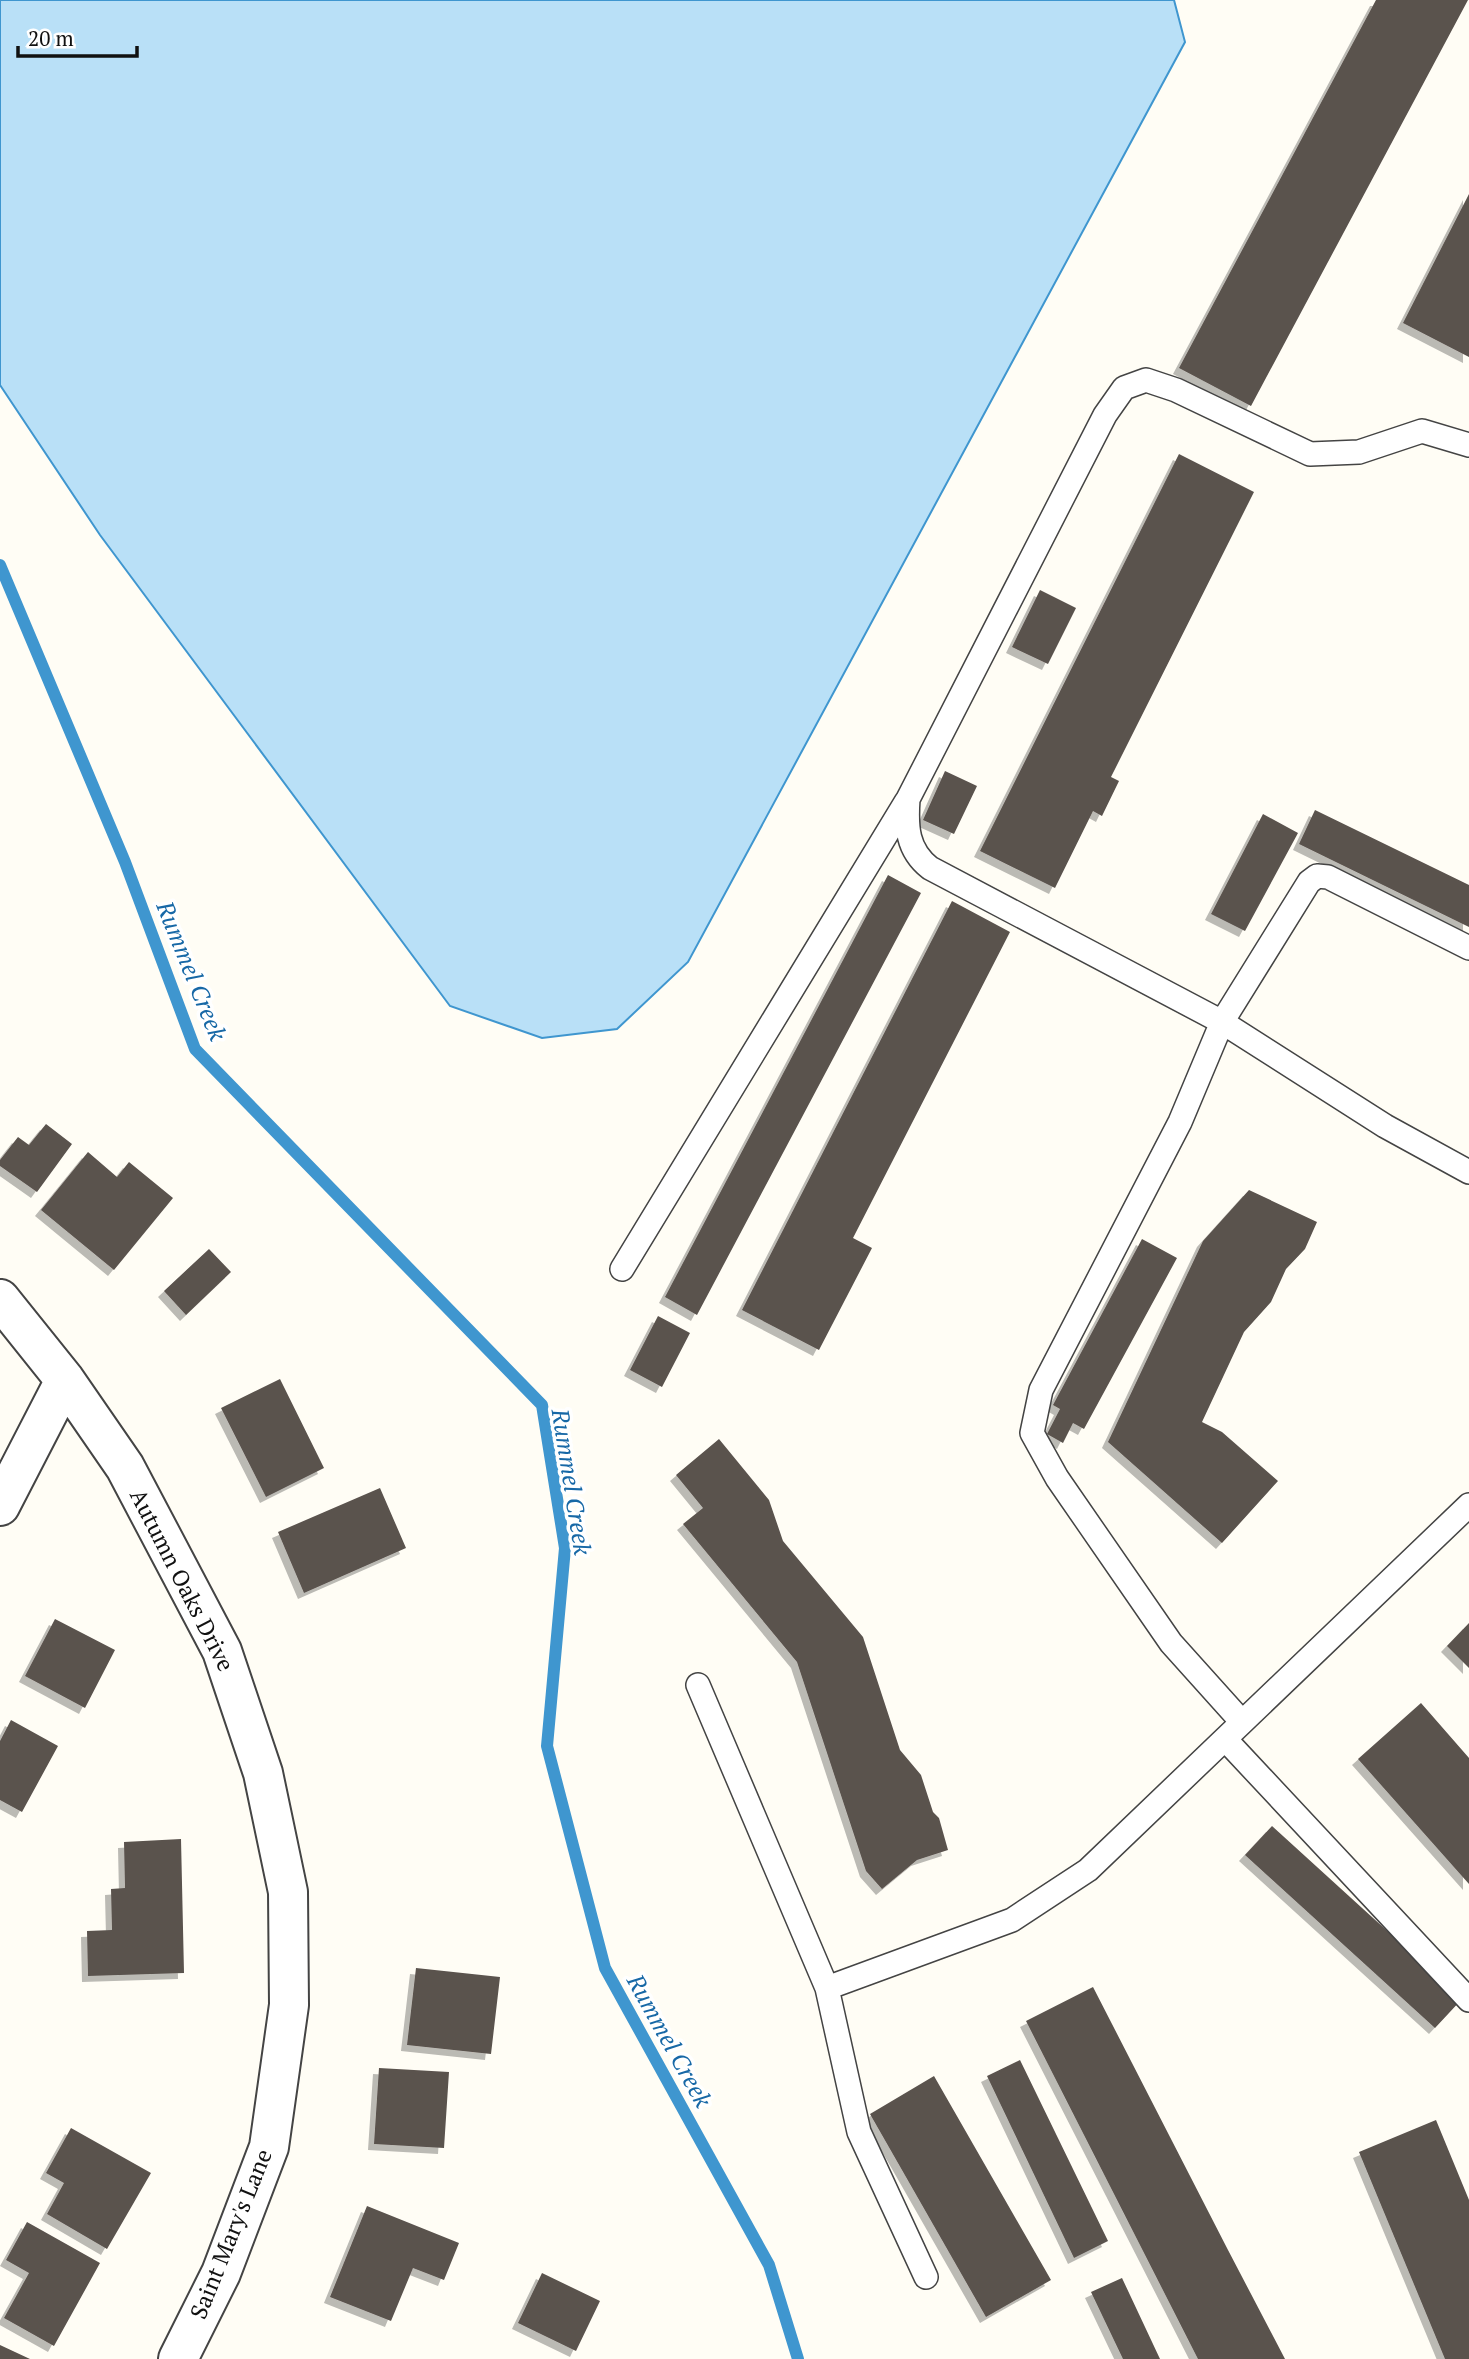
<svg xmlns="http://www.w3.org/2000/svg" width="1469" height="2359" font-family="'PT Serif',serif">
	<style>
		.water { fill: #b9e0f7; stroke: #3f96cf; stroke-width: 2 }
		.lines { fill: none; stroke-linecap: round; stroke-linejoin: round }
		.stream { stroke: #3f96cf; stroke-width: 12 }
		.building { fill: #5a524d; filter: url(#shadow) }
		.service-casing { stroke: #444; stroke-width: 26 }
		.minor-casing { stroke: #444; stroke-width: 42 }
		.service { stroke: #fff; stroke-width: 23 }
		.minor { stroke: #fff; stroke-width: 38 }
		.labels { text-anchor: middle; stroke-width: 7; stroke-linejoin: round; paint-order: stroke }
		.street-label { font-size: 23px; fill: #111; stroke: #fff }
		.water-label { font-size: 24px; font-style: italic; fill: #1768a6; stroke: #fff }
	</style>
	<defs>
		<filter id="shadow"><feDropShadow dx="-6" dy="6" stdDeviation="0" flood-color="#0004"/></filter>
	</defs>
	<rect width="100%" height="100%" fill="#fffdf5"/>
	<!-- water -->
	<path class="water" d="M0 0H1174L1185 42 688 962 617 1029 542 1038 450 1006 100 535 0 385Z"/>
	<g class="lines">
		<!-- stream -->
		<path class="stream" d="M0 565 125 862 195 1049 542 1405 565 1548 547 1746 605 1968 769 2265 798 2359"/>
	</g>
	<!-- building -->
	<path class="building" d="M1376 0H1468L1251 406 1179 368Z
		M1469 194V357L1403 323Z
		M1179 454 1254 492 1111 777 1119 781 1102 816 1093 811 1055 888 980 851Z
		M1040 590 1076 608 1048 664 1012 647Z
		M945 771 977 786 954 834 923 820Z
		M1315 810 1469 885V927L1299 844Z
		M1263 814 1298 833 1245 931 1211 914Z
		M888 875 921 893 697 1315 665 1297Z
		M952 901 1010 932 853 1238 872 1248 819 1350 742 1310Z
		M46 1124 72 1144 37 1192 0 1166V1160L18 1137 29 1145Z
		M88 1152 117 1177 129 1162 173 1198 114 1270 41 1210Z
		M1249 1190 1317 1222 1305 1249 1286 1269 1271 1302 1244 1332 1202 1422 1222 1432 1278 1481 1222 1543 1108 1442 1203 1241Z
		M1142 1239 1177 1258 1084 1429 1073 1423 1063 1443 1047 1434 1060 1409 1053 1405Z
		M209 1249 231 1272 186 1315 164 1291Z
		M658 1316 690 1333 662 1387 630 1370Z
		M280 1379 324 1468 266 1497 221 1408Z
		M719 1439 769 1500 783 1541 863 1637 900 1750 921 1775 933 1812 939 1818 948 1850 917 1860 882 1889 866 1871 797 1662 683 1524 703 1508 676 1475Z
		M380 1488 406 1548 304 1593 278 1532Z
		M55 1619 115 1650 85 1708 25 1676Z
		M1469 1623V1668L1447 1646Z
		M1421 1703 1469 1758V1884L1358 1759Z
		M11 1720 58 1746 22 1812 0 1800V1741Z
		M1272 1826 1462 1999 1435 2028 1245 1855Z
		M181 1839 184 1973 88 1976 87 1931 112 1930 111 1889 125 1888 124 1842Z
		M416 1968 500 1977 491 2054 407 2045Z
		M1093 1987 1228 2250 1285 2359H1198L1026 2021Z
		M1020 2060 1108 2241 1074 2258 987 2076Z
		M379 2068 449 2072 444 2148 374 2144Z
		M934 2076 1051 2280 986 2317 870 2114Z
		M1436 2120 1469 2200V2359H1445L1359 2152Z
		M71 2128 151 2173 107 2249 47 2214 64 2183 46 2173Z
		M367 2206 459 2243 444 2280 413 2268 391 2321 330 2297Z
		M27 2222 100 2263 54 2346 4 2318 29 2273 6 2260Z
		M542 2273 600 2301 576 2351 518 2323Z
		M1122 2278 1160 2359H1123L1091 2292Z
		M0 2345 30 2359H0Z"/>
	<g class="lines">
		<defs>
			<path id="service" d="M1469 445 1422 431 1359 452 1310 454 1176 390 1146 380 1124 388 1105 415 908 799C906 827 907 850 930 868L1222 1022 1385 1126 1469 1172
				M622 1269 906 802
				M698 1685 827 1988 859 2132 926 2277
				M1242 1722 1171 1643 1057 1478 1032 1433 1041 1390 1180 1122 1222 1022 1309 882 1317 876 1328 877 1469 948
				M1225 1739 1469 2000
				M827 1988 1012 1920 1088 1870 1469 1505"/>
			<path id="minor" d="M0 1299 65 1380 125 1467 222 1651 263 1773 288 1892 289 2005 269 2147 221 2273 178 2359
				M0 1506 65 1380"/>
		</defs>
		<!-- service casing -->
		<use href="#service" class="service-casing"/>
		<!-- minor casing -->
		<use href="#minor" class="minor-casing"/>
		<!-- service -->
		<use href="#service" class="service"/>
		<!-- minor -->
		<use href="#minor" class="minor"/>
	</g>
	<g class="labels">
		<!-- street labels -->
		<g class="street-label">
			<text transform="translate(182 1580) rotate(63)" y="8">Autumn Oaks Drive</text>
			<text transform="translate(231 2234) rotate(-68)" y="8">Saint Mary's Lane</text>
		</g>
		<!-- water labels -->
		<g class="water-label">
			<text transform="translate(191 971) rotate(68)" y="8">Rummel Creek</text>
			<text transform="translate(571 1482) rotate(81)" y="8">Rummel Creek</text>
			<text transform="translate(669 2041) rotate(61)" y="8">Rummel Creek</text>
		</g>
	</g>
	<!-- scale -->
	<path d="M18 46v10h119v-10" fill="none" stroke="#111111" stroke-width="3.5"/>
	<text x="28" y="46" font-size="21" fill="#111111" stroke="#ffffff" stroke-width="5" paint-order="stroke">20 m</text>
</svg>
